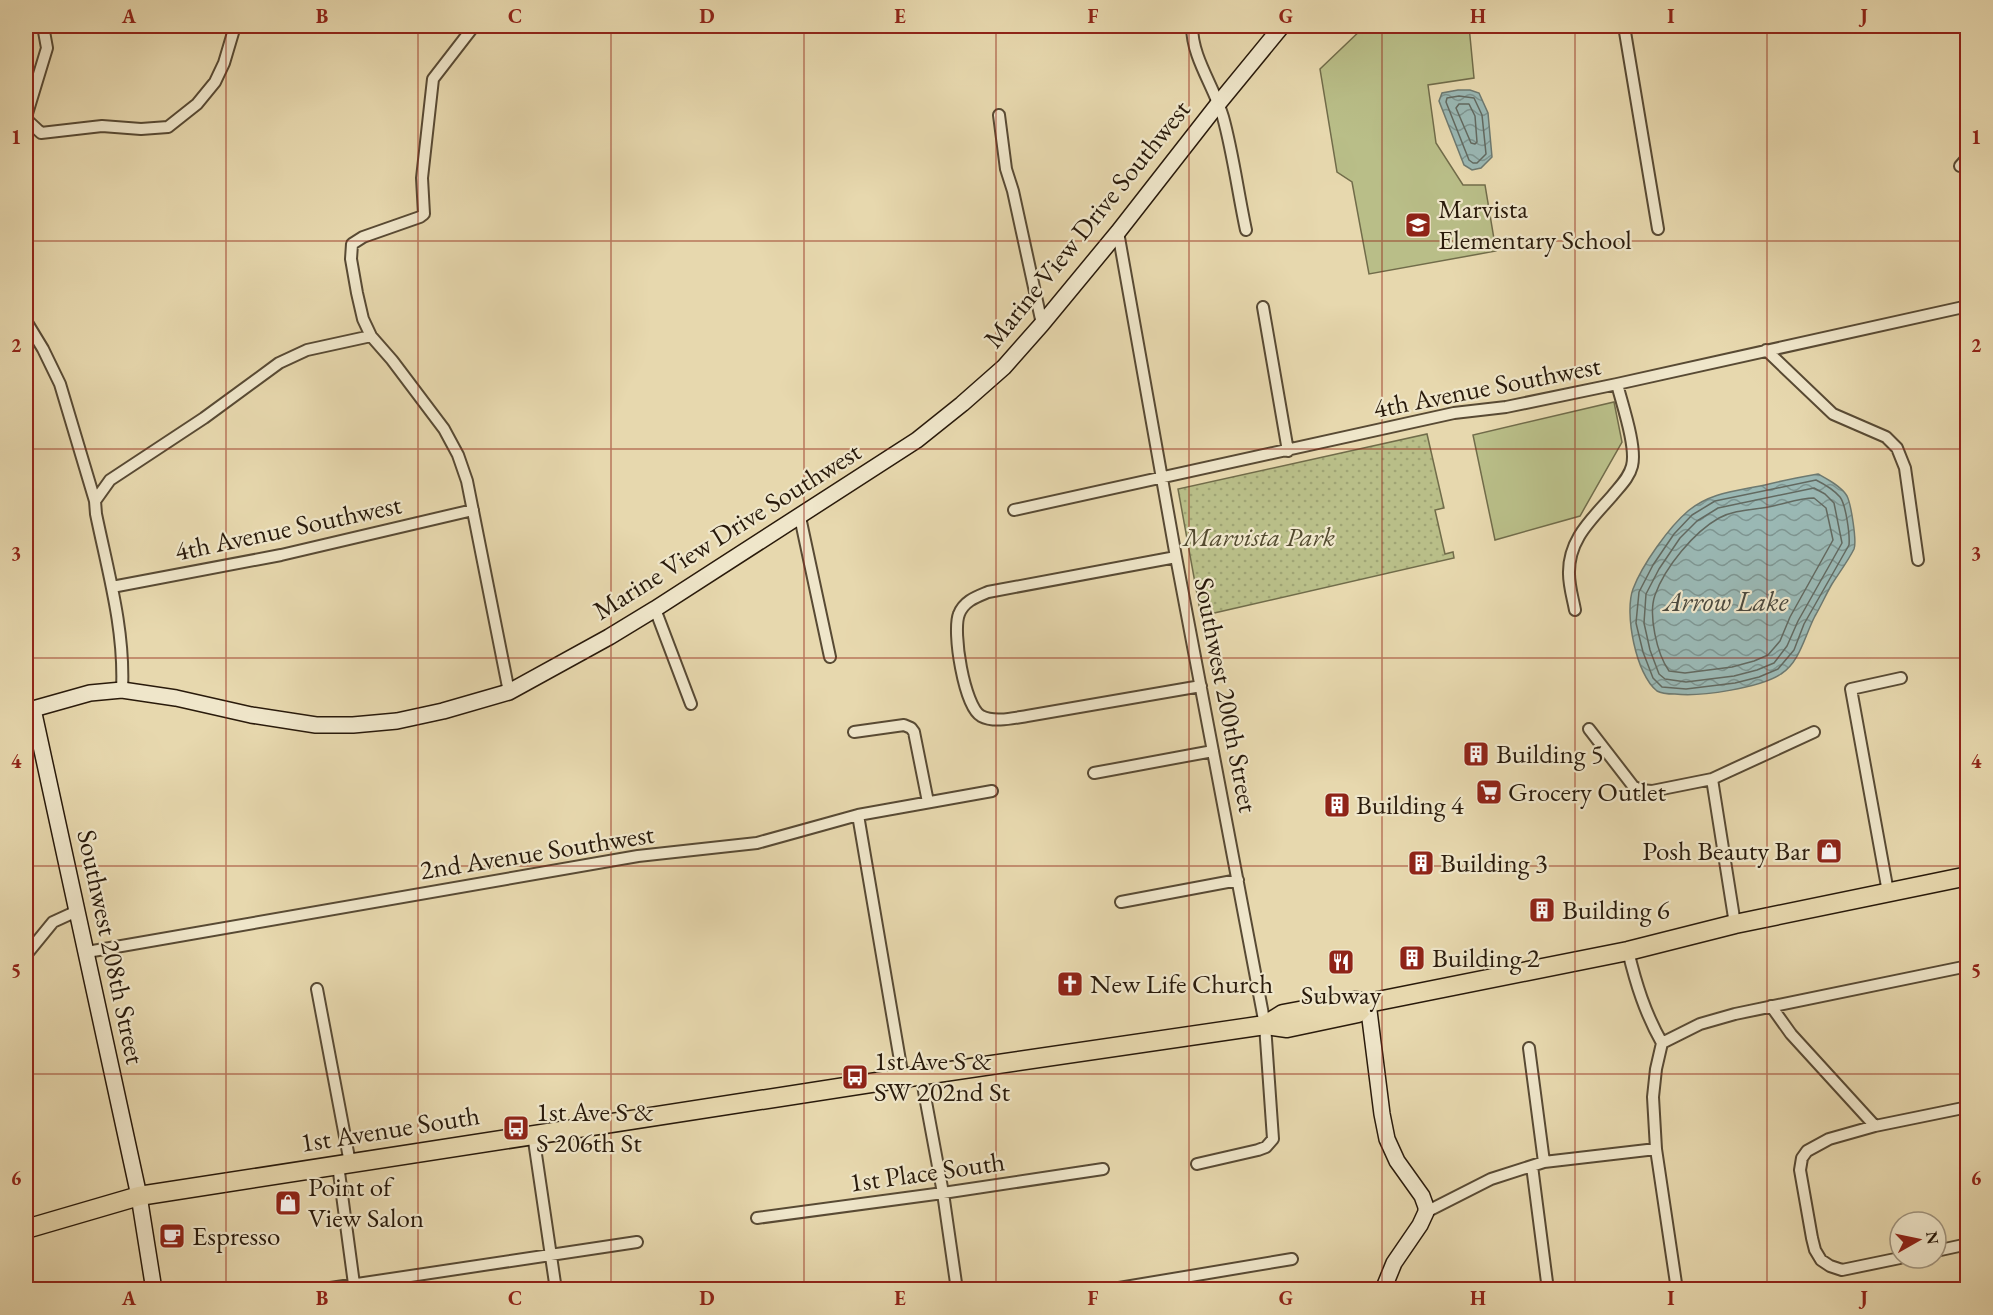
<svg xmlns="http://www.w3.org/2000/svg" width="1993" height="1315" font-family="'EB Garamond',serif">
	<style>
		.park { fill: url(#park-dots); stroke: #716c4a; stroke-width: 1.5 }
		.garden { fill: #b9be88; stroke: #716c4a; stroke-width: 1.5 }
		.water { fill: url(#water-waves); stroke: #6d7970; stroke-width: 1.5 }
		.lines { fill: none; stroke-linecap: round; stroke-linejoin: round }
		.shore { stroke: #626960; stroke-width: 1.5 }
		.street-casing { stroke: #584a34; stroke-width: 14 }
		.secondary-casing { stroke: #291a0b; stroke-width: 18 }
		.primary-casing { stroke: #291a0b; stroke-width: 21 }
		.street { stroke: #efe6ca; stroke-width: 10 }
		.secondary { stroke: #efe6ca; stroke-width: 15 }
		.primary { stroke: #e7d8ae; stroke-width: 18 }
		.grid { fill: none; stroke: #8f2418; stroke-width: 1.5; stroke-opacity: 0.55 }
		.labels { text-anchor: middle; stroke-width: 4.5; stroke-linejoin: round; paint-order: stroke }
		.poi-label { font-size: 27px; fill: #291a0b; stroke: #efe6ca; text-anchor: start }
		.street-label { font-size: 27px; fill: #291a0b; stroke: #efe6ca }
		.park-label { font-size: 27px; font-style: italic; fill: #544b30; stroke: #efe6ca }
		.water-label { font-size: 28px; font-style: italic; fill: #4b493e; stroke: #efe6ca }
		.neatline { fill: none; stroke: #8f2418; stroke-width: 2 }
		.grid-label { font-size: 20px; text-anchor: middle; font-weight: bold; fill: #8f2418 }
	</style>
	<defs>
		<pattern id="park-dots" width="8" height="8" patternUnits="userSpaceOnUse" patternTransform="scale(1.5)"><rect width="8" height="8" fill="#b9be88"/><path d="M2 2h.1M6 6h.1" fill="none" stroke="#9fa374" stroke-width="1.8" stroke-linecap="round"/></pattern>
		<pattern id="water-waves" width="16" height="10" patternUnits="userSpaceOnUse" patternTransform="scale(1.5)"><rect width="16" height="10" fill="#9ab8b4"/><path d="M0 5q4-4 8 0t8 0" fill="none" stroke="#7e9591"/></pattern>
	</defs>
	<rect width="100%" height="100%" fill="#e7d8ae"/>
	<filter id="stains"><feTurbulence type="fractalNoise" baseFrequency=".00333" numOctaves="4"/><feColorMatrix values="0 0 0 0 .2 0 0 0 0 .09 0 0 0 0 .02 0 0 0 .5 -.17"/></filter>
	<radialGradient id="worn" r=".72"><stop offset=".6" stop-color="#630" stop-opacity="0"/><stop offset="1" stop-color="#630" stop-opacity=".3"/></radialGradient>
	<!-- park -->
	<path class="park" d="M1427 434 1444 508 1435 510 1445 554 1453 552 1454 558 1201 616 1178 489Z"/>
	<!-- garden -->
	<path class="garden" d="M1365 26H1469L1474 78 1428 85 1436 143 1463 185H1485L1496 251 1369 274 1352 182 1337 172 1320 69Z
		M1614 402 1622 442 1580 516 1495 540 1473 435Z"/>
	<!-- water -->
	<path class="water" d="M1458 90H1470L1479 93 1488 113 1492 157 1481 168 1472 170 1464 165 1439 101 1442 93Z
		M1818 474C1827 479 1841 486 1847 496 1851 504 1857 541 1854 549 1848 561 1839 573 1832 584 1826 594 1821 606 1815 616 1805 635 1800 662 1781 674 1760 688 1700 697 1675 694 1669 694 1662 694 1657 691 1636 675 1624 613 1633 589 1642 565 1669 527 1688 511 1712 491 1740 491 1769 484 1785 480 1801 477 1818 474Z"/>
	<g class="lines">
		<!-- shore -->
		<path class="shore" d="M1459 96 1474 98 1482 115 1486 154 1477 163H1473L1469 160 1446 102 1447 98Z
			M1459 104H1469L1475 116 1477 142 1475 144 1471 143 1456 108Z
			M1816 480C1824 484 1834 490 1840 497 1846 505 1850 535 1849 545L1804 624 1794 650 1778 669 1759 677 1735 683 1686 689 1662 687 1653 678 1643 652 1636 623 1639 592 1653 565 1674 534 1692 515 1715 501Z
			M1814 488 1825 494 1834 503 1842 543 1798 621 1787 646 1774 663 1757 670 1734 676 1686 682 1665 679 1659 674 1650 650 1644 623 1646 594 1659 569 1680 538 1697 521 1718 508Z
			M1814 498 1826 508 1833 540 1790 617 1780 641 1768 655 1754 661 1732 667 1685 673 1669 671C1657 654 1648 615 1655 595 1665 567 1694 532 1719 518 1736 509 1756 510 1773 506 1787 503 1800 498 1814 498Z"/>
		<defs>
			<path id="street" d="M474 26 433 79 422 178 424 214 420 217 363 237 352 244 351 259 357 293 363 319 371 336 392 360 444 429 458 455 467 481 509 692
				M1192 26C1192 58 1214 86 1223 117 1233 153 1238 193 1246 230
				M1624 26 1658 229
				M999 115 1006 169 1013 191 1042 324
				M26 117 47 48 43 26
				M26 119 41 133 102 126 141 129 168 127 197 104 215 82 224 63 235 26
				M1960 166 1968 157
				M1118 232 1176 557 1265 1025 1273 1139 1266 1147 1258 1150 1197 1164
				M1263 307 1288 451
				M26 321 43 349 60 384 95 501 96 514C108 572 125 630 122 690
				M1766 350 1833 414 1886 437 1897 448 1905 468 1918 560
				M95 501 110 480 204 418 279 363 307 350 371 336
				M1014 510 1454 413 1506 407 1617 384 1968 306
				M800 517 830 657
				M1176 557 988 592C976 597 964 601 959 614 952 631 964 706 981 716 994 723 1014 718 1027 716L1201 686
				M112 587 281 555 473 510
				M655 609 691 704
				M1575 610C1573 599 1569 586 1569 574 1568 540 1591 520 1612 496 1620 486 1629 478 1632 466 1637 447 1622 404 1617 384
				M1589 729 1633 786 1640 790 1652 791 1712 779 1814 732
				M854 732 904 725 911 728 914 732 928 802
				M1094 773 1213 751
				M1712 779 1735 924
				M858 815 903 1078
				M1888 892 1851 689 1901 678
				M1121 902 1238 880
				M1628 951C1636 984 1645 1013 1662 1043L1656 1069 1653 1097 1656 1149 1677 1290
				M87 952 638 856 757 843 858 815 992 791
				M26 955 53 922 77 911
				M317 989 350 1163
				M1771 1006 1791 1034 1875 1126
				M1662 1043 1700 1024 1735 1014 1968 966
				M1529 1048 1544 1162
				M921 1075 943 1193 957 1290
				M533 1134 556 1290
				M338 1165 354 1284
				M1532 1166 1548 1290
				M1426 1212 1491 1179 1544 1162 1656 1149
				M757 1218 943 1193 1103 1169
				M1936 1251 1968 1244
				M1900 1258 1842 1270 1830 1266 1821 1260 1815 1250 1812 1238 1800 1170 1802 1158 1807 1151 1829 1139 1875 1126 1968 1107
				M317 1290 637 1242
				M1107 1290 1292 1259"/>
			<path id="secondary" d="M33 709 139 1196 154 1290
				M26 711 90 693 122 690 176 698 251 715 316 725H353L397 721 443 711 509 692 609 637 655 609 917 440 962 404 1004 367 1042 324 1118 232 1218 104 1282 26
				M1368 1003 1382 1114 1387 1139 1397 1161 1422 1196 1426 1207V1212L1420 1225 1394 1263 1383 1290"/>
			<path id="primary" d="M1265 1025 1283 1014 1315 1008 1355 1001 1368 1003 1628 951 1735 924 1968 876
				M26 1229 139 1196 903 1078 1265 1025 1287 1028 1358 1013 1368 1003"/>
		</defs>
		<!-- street casing -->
		<use href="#street" class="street-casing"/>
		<!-- secondary casing -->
		<use href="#secondary" class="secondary-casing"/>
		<!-- primary casing -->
		<use href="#primary" class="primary-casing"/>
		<!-- street -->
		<use href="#street" class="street"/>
		<!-- secondary -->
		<use href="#secondary" class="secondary"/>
		<!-- primary -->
		<use href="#primary" class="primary"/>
	</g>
	<!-- grid -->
	<path class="grid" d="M226 26V1290M418 26V1290M611 26V1290M804 26V1290M996 26V1290M1189 26V1290M1382 26V1290M1575 26V1290M1767 26V1290M26 241H1968M26 449H1968M26 658H1968M26 866H1968M26 1074H1968"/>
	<!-- icons -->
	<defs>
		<symbol id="school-square" viewBox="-11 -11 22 22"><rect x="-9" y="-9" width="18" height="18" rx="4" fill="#8f2418" stroke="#efe6ca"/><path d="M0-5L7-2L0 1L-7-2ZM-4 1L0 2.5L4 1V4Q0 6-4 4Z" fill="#fff"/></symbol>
		<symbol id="building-square" viewBox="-11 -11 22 22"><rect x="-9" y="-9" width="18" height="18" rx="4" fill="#8f2418" stroke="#efe6ca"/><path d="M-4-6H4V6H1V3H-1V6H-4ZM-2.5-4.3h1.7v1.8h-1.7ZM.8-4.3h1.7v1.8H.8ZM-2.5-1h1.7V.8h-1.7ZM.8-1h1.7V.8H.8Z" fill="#fff"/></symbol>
		<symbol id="supermarket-square" viewBox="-11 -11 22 22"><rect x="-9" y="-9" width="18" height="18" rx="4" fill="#8f2418" stroke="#efe6ca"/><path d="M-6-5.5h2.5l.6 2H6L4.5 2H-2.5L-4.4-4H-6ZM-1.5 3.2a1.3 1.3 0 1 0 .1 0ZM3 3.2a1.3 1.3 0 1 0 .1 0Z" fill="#fff"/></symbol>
		<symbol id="shop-square" viewBox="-11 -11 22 22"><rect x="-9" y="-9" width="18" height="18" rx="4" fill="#8f2418" stroke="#efe6ca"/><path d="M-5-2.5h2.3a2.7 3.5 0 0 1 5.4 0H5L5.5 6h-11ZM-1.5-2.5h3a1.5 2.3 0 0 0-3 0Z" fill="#fff"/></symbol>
		<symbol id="restaurant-square" viewBox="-11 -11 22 22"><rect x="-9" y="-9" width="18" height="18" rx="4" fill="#8f2418" stroke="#efe6ca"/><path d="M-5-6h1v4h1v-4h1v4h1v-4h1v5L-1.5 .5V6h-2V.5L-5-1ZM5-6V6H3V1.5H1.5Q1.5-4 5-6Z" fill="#fff"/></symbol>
		<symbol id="church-square" viewBox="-11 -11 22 22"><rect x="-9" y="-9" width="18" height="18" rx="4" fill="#8f2418" stroke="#efe6ca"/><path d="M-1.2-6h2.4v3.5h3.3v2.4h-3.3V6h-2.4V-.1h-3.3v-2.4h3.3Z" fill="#fff"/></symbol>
		<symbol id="bus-square" viewBox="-11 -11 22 22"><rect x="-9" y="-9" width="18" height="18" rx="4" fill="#8f2418" stroke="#efe6ca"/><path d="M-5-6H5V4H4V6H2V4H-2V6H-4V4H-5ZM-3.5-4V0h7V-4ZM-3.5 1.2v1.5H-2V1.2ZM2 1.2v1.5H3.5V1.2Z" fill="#fff"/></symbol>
		<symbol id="cafe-square" viewBox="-11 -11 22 22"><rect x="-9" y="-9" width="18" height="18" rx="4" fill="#8f2418" stroke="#efe6ca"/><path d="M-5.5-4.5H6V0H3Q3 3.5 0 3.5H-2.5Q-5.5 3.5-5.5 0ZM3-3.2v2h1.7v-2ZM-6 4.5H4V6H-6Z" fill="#fff"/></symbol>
	</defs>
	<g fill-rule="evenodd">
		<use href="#school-square" x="1403" y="210" width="30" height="30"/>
		<use href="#building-square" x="1461" y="739" width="30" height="30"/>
		<use href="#supermarket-square" x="1474" y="777" width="30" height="30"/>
		<use href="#building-square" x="1322" y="790" width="30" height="30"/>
		<use href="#shop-square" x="1814" y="836" width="30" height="30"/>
		<use href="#building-square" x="1406" y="848" width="30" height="30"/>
		<use href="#building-square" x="1527" y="895" width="30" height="30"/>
		<use href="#building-square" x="1397" y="943" width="30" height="30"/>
		<use href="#restaurant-square" x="1326" y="947" width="30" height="30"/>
		<use href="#church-square" x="1055" y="969" width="30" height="30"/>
		<use href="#bus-square" x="840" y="1062" width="30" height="30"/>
		<use href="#bus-square" x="501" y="1113" width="30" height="30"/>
		<use href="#shop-square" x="273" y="1188" width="30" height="30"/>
		<use href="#cafe-square" x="157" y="1221" width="30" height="30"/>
	</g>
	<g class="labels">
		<!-- poi labels -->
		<g class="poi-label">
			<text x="1438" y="218">Marvista<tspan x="1438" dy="31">Elementary School</tspan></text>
			<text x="1496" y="763">Building 5</text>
			<text x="1508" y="801">Grocery Outlet</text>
			<text x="1356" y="814">Building 4</text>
			<text x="1810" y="860" text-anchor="end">Posh Beauty Bar</text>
			<text x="1440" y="872">Building 3</text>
			<text x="1562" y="919">Building 6</text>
			<text x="1432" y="967">Building 2</text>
			<text x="1090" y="993">New Life Church</text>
			<text x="1341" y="1004" text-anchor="middle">Subway</text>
			<text x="874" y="1070">1st Ave S &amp;<tspan x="874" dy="31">SW 202nd St</tspan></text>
			<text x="536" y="1121">1st Ave S &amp;<tspan x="536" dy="31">S 206th St</tspan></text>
			<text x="308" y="1196">Point of<tspan x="308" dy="31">View Salon</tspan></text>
			<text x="192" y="1245">Espresso</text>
		</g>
		<!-- street labels -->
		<g class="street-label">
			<text transform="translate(1087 224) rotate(-51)" y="9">Marine View Drive Southwest</text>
			<text transform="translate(1487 387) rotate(-11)" y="9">4th Avenue Southwest</text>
			<text transform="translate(288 528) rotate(-12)" y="9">4th Avenue Southwest</text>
			<text transform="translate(727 531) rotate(-32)" y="9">Marine View Drive Southwest</text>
			<text transform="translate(1226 695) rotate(79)" y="9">Southwest 200th Street</text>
			<text transform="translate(537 852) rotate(-9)" y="9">2nd Avenue Southwest</text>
			<text transform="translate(111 947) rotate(78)" y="9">Southwest 208th Street</text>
			<text transform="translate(390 1129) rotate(-9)" y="9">1st Avenue South</text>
			<text transform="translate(927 1172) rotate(-8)" y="9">1st Place South</text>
		</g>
		<!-- park labels -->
		<g class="park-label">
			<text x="1259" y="546">Marvista Park</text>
		</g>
		<!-- water labels -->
		<g class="water-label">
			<text x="1726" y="611">Arrow Lake</text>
		</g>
	</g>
	<!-- margin -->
	<rect width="1993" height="1315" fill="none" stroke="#e7d8ae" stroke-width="66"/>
	<!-- north arrow -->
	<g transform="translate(1918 1240) rotate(81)"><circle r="28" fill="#efe6ca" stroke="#a0947e" stroke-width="1.5"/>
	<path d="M0-4.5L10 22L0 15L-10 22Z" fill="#8f2418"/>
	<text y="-9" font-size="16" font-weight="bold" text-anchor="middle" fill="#291a0b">N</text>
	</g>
	<rect x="33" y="33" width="1927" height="1249" class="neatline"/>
	<g class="grid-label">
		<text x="129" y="23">A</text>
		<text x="322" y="23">B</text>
		<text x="515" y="23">C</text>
		<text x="707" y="23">D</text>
		<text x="900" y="23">E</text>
		<text x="1093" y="23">F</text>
		<text x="1286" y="23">G</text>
		<text x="1478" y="23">H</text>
		<text x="1671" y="23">I</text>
		<text x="1864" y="23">J</text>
		<text x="16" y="144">1</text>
		<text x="1976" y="144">1</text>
		<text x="16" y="352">2</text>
		<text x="1976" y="352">2</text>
		<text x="16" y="560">3</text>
		<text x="1976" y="560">3</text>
		<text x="16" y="768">4</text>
		<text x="1976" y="768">4</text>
		<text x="16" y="977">5</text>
		<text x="1976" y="977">5</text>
		<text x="16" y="1185">6</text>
		<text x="1976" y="1185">6</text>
		<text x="129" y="1305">A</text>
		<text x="322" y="1305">B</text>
		<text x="515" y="1305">C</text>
		<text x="707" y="1305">D</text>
		<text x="900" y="1305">E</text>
		<text x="1093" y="1305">F</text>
		<text x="1286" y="1305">G</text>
		<text x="1478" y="1305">H</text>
		<text x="1671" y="1305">I</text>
		<text x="1864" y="1305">J</text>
	</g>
	<rect width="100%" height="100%" filter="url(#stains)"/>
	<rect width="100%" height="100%" fill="url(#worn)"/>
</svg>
